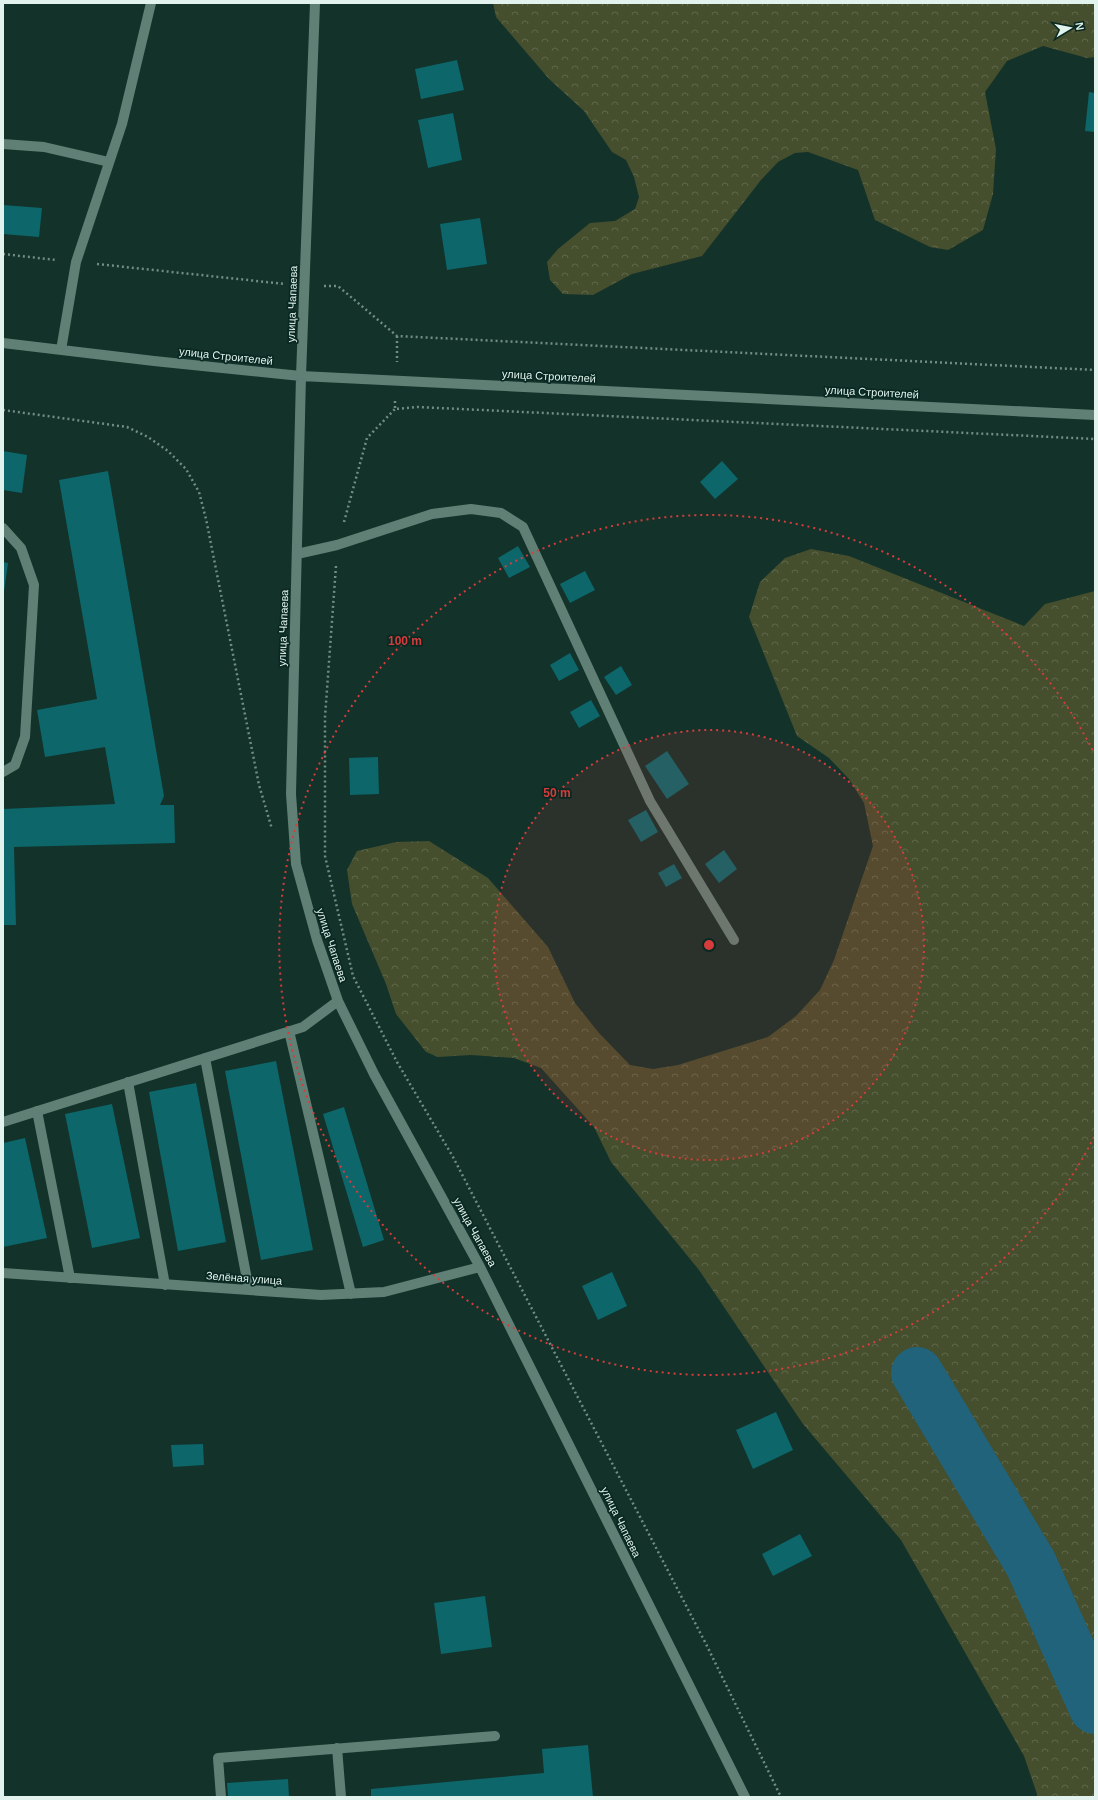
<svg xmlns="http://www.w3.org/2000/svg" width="1098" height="1800" font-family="Helvetica,sans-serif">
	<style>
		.forest { fill: url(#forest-crowns) }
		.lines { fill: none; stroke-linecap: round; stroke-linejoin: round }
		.river { stroke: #21637b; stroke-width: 52 }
		.building { fill: #0c666a }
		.path { stroke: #738c85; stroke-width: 2.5; stroke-dasharray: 2 3; stroke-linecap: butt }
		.minor { stroke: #608076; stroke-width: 10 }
		.ring { fill: none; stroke: #d73c3c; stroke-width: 2; stroke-dasharray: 2 4 }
		.labels { text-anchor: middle; stroke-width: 3.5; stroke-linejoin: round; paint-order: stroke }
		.street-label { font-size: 11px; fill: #e2f3ed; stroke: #082821 }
		.centre { fill: #d73c3c; stroke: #082821; stroke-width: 2 }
		.ring-label { font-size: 12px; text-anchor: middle; font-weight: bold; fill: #d73c3c; stroke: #082821; stroke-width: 3.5; stroke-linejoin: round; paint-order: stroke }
	</style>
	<defs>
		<pattern id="forest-crowns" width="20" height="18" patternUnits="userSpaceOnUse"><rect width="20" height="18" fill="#454e2d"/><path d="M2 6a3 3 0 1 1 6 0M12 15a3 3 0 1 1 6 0" fill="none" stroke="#60684c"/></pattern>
	</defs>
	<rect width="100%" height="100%" fill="#13322a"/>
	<!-- forest -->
	<path class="forest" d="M493 3H1095V57L1087 58 1043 46 1007 61 985 92 996 149 993 194 983 230 948 250 930 247 875 220 858 170 808 152 795 153 778 162 761 180 702 256 632 274 593 295 563 294 550 280 547 262 558 249 590 223 615 221 635 209 639 197 634 177 626 160 612 152 584 111 549 79 496 17Z
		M811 549 849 556 1024 626 1045 604 1095 591V1797H1038L1024 1756 901 1540 803 1424 699 1270 611 1162 594 1127 541 1068 514 1058 471 1055 438 1057 426 1052 396 1014 386 984 352 904 347 870 357 851 396 842 429 841 488 878 548 947 575 1003 599 1033 630 1065 653 1069 678 1065 768 1037 796 1016 820 990 834 960 873 846 864 803 849 779 829 758 797 736 749 617 760 582 785 558Z"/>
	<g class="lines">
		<!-- river -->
		<path class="river" d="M917 1373 1031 1564 1095 1708"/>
	</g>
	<!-- building -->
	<path class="building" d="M457 60 464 90 421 99 415 69Z
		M1089 92 1095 93V132L1085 131Z
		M453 113 462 160 428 168 418 120Z
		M3 205 42 208 39 237 3 234Z
		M480 218 487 264 447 270 440 224Z
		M3 451 27 455 22 493 3 490Z
		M722 461 738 479 715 499 700 482Z
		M108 471 164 796 160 805H174L175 843 14 847 16 925H3V809L115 804 105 747 45 757 37 710 97 699 59 480Z
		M518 546 530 567 509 578 498 558Z
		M3 562 8 563 4 592H3Z
		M585 571 595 590 570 603 560 584Z
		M570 653 579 670 559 681 550 665Z
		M621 666 632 685 616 695 604 677Z
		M591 700 600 716 579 728 570 712Z
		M667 751 689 784 667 799 645 766Z
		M378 757 379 794 350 795 349 758Z
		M646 810 658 832 641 842 628 820Z
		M724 850 737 869 719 883 705 864Z
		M674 864 682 878 666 887 658 873Z
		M276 1061 313 1250 261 1260 225 1071Z
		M196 1083 226 1242 178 1251 149 1092Z
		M112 1104 140 1238 92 1248 65 1114Z
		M344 1107 384 1240 363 1247 323 1114Z
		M25 1138 47 1238 3 1247V1143Z
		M612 1272 627 1306 598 1320 582 1286Z
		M776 1412 793 1450 753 1469 736 1430Z
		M203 1444 204 1465 173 1467 171 1445Z
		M800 1534 812 1556 773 1576 762 1554Z
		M485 1596 492 1647 441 1654 434 1603Z
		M588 1745 593 1797H371V1789L544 1773 542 1749Z
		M288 1779 289 1797H228L227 1783Z"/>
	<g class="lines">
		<!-- path -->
		<path class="path" d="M3 254 56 260
			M97 264 285 284
			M324 286H338L397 336 1095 370
			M397 336V362
			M395 401V409L418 407 1095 439
			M3 410 127 427 148 437 168 451 186 469 199 492 206 519 259 785 272 829
			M344 522 367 438 395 409
			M336 566 325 717V856L353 976 397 1062 453 1157 706 1644 781 1797"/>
		<!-- minor -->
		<path class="minor" d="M315 3 301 376 291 794 296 864 317 940 338 1001 374 1074 480 1267 745 1797
			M3 144 44 147 109 162
			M3 343 154 361 301 376 1095 415
			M61 350 76 262 122 124 151 3
			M3 528 21 548 34 585 25 737 15 765 3 772
			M297 554 337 545 432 514 471 509 501 513 523 527 650 801 734 940
			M289 1031 351 1294
			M205 1058 249 1290
			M128 1082 165 1285
			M37 1111 70 1278
			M3 1122 303 1027 338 1001
			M3 1273 321 1295 384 1292 480 1267
			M337 1748 341 1797
			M221 1797 218 1758 495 1736"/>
	</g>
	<!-- distance rings -->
	<circle cx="709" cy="945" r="215" fill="#d73c3c" fill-opacity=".12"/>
	<g class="ring">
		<circle cx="709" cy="945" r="215"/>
		<path d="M1094 1137A430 430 0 1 1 1094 753"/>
	</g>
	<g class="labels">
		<!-- street labels -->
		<g class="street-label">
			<text transform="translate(292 304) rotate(-88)" y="4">улица Чапаева</text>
			<text transform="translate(226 356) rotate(6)" y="4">улица Строителей</text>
			<text transform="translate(549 376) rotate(3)" y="4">улица Строителей</text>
			<text transform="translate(872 392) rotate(3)" y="4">улица Строителей</text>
			<text transform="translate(283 628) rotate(-88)" y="4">улица Чапаева</text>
			<text transform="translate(332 945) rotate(72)" y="4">улица Чапаева</text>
			<text transform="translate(475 1232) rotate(61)" y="4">улица Чапаева</text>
			<text transform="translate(244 1278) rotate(4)" y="4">Зелёная улица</text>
			<text transform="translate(621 1522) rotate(64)" y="4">улица Чапаева</text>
		</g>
	</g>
	<circle cx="709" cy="945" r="6" class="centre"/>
	<g class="ring-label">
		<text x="405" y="645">100 m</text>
		<text x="557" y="797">50 m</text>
	</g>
	<!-- border -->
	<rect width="1098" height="1800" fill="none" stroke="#e2f3ed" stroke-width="8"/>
	<!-- north arrow -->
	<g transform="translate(1070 28) rotate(80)" stroke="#082821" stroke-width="3" paint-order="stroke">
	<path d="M0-3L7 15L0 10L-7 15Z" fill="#e2f3ed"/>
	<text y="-6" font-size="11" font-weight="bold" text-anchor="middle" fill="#e2f3ed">N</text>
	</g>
</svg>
